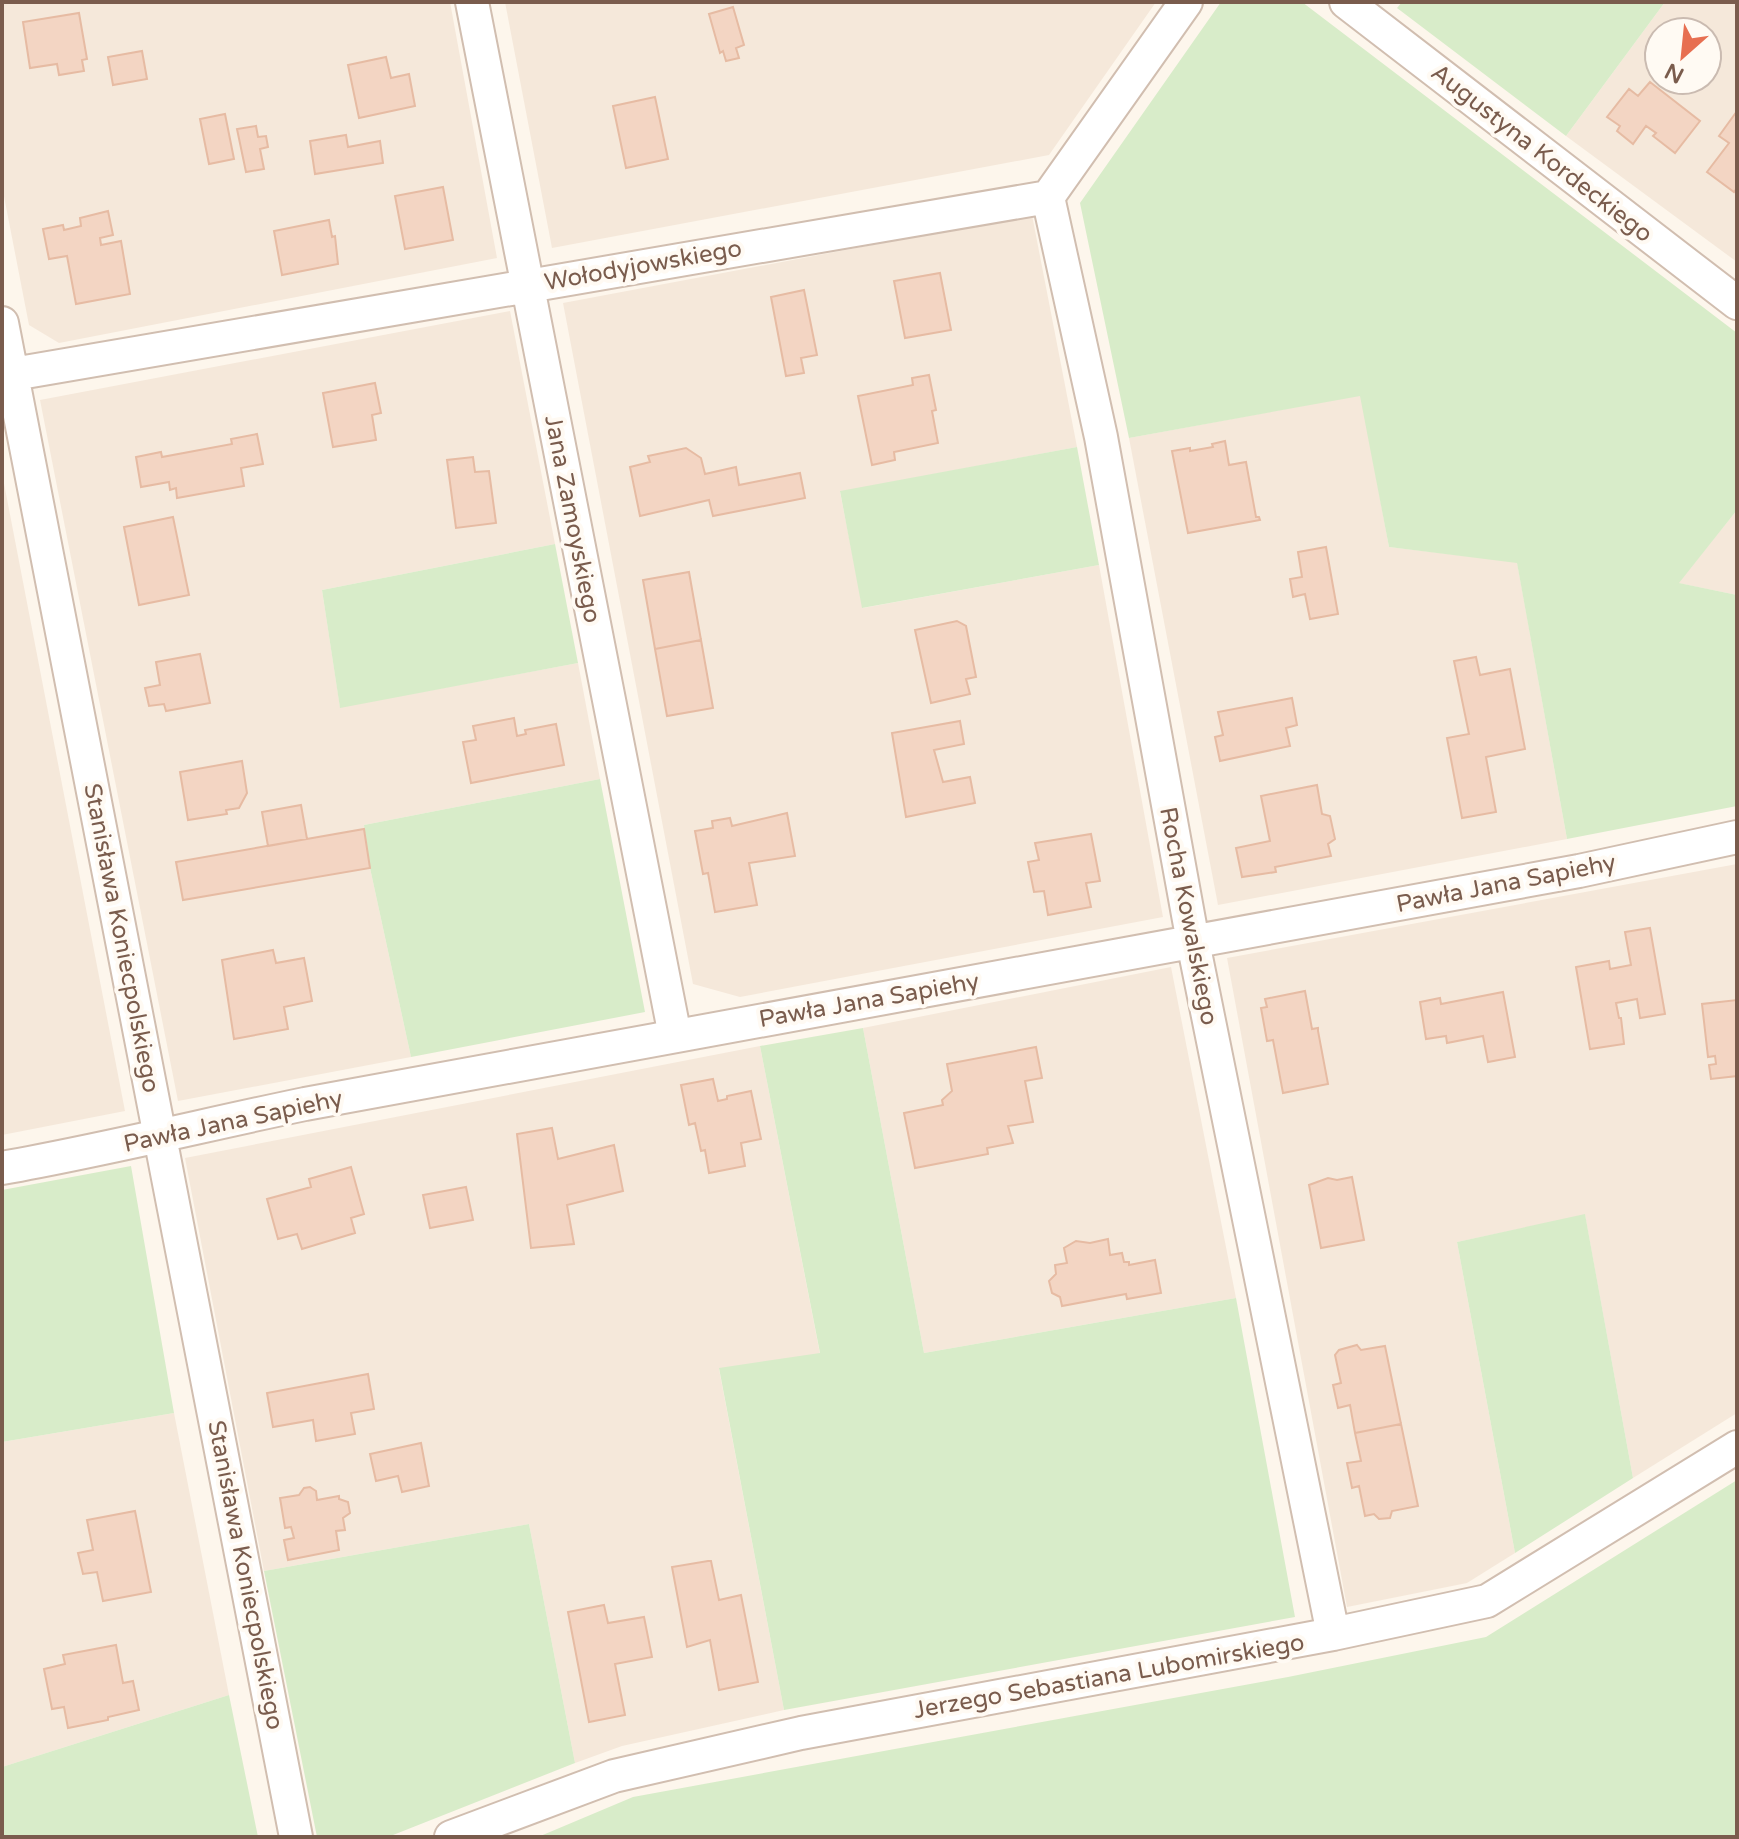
<svg xmlns="http://www.w3.org/2000/svg" width="1739" height="1839" font-family="'Varela Round',sans-serif">
	<style>
		.residential { fill: #f5e8da; fill-rule: evenodd }
		.green { fill: #d8ecc9 }
		.building { fill: #f3d5c3; stroke: #e6bba3; stroke-width: 2 }
		.lines { fill: none; stroke-linecap: round; stroke-linejoin: round }
		.minor-casing { stroke: #d1beb0; stroke-width: 36 }
		.minor { stroke: #fff; stroke-width: 32 }
		.labels { text-anchor: middle; stroke-width: 8; stroke-linejoin: round; paint-order: stroke }
		.street-label { font-size: 24px; fill: #7a5c4d; stroke: #fffaf3 }
	</style>
	<rect width="100%" height="100%" fill="#fdf6ec"/>
	<!-- residential -->
	<path class="residential" d="M2 2H450L497 258 59 343 29 325 2 186Z
		M505 2H1156L1049 155 552 248Z
		M1665 2H1737V262L1566 136ZM1659 32H1707V80H1659Z
		M1032 215 1077 447 840 492 863 608 1099 565 1163 917 740 997 693 984 563 303Z
		M510 311 555 544 322 590 340 707 578 663 600 779 364 825 370 868 411 1057 178 1101 40 400Z
		M1361 395 1389 547 1517 562 1567 839 1218 905 1129 438Z
		M2 473 125 1111 2 1135Z
		M1737 510V595L1678 583Z
		M1737 864V1413L1633 1478 1585 1215 1457 1242 1515 1553 1467 1583 1347 1607 1227 958Z
		M1171 967 1236 1298 924 1353 863 1028Z
		M760 1046 820 1354 719 1369 784 1710 622 1746 575 1763 529 1524 264 1571 185 1158Z
		M174 1413 229 1695 2 1767V1442Z"/>
	<!-- green -->
	<path class="green" d="M1221 2H1302L1737 333V510L1679 583 1737 595V806L1567 839 1517 563 1389 547 1360 396 1129 438 1080 203Z
		M1402 2H1665L1566 136 1397 8Z
		M1077 447 1099 565 862 608 840 491Z
		M555 544 578 663 340 708 322 590Z
		M600 779 645 1012 411 1057 370 868 364 825Z
		M863 1028 924 1353 1236 1298 1295 1617 784 1710 719 1368 820 1353 760 1046Z
		M131 1166 174 1413 2 1442V1190Z
		M1585 1214 1633 1478 1515 1553 1457 1242Z
		M1737 1480V1837H538L633 1797 1288 1677 1486 1637Z
		M529 1524 575 1763 388 1837H317L264 1571Z
		M229 1695 258 1837H2V1767Z"/>
	<!-- building -->
	<path class="building" d="M733 7 744 45 736 48 739 58 726 61 723 51 720 53 709 14Z
		M79 13 87 59 82 60 84 71 59 75 57 64 30 68 23 22Z
		M142 51 147 79 113 85 108 57Z
		M386 57 391 78 409 74 415 106 359 118 348 65Z
		M1650 82 1700 121 1675 153 1653 136 1656 133 1646 126 1633 144 1617 131 1620 126 1607 117 1629 89 1638 96Z
		M655 97 668 159 626 168 613 106Z
		M1737 111V188L1734 192 1707 172 1729 143 1719 136Z
		M225 114 234 159 209 164 200 119Z
		M256 126 258 137 266 136 268 147 260 149 264 169 246 172 237 129Z
		M346 135 348 147 380 141 383 163 315 174 310 141Z
		M443 187 453 240 405 249 395 196Z
		M108 211 113 235 100 238 101 245 121 241 130 294 76 304 67 256 49 259 43 229 63 225 64 230 81 226 80 218Z
		M329 220 332 237 335 236 338 264 282 275 274 231Z
		M940 273 951 330 905 338 894 281Z
		M804 290 817 355 801 358 804 373 786 376 771 297Z
		M929 375 936 410 932 411 938 443 894 452 895 460 872 465 858 396 913 385 912 378Z
		M375 383 381 413 372 415 376 440 333 447 323 393Z
		M257 434 263 464 241 468 244 486 177 498 176 488 170 490 169 482 141 487 136 457 161 452 162 457 232 444 231 439Z
		M1225 441 1229 465 1246 462 1256 517H1259L1260 520 1188 533 1172 451 1190 448V451L1213 447 1212 444Z
		M686 448 701 458 705 474 736 467 739 485 800 473 805 498 713 516 709 500 640 516 630 467 650 462 648 456Z
		M473 457 475 472 489 471 496 523 456 528 447 460Z
		M173 517 189 595 139 605 124 527Z
		M1326 547 1338 614 1310 619 1305 594 1293 597 1290 579 1302 577 1298 552Z
		M689 572 701 640 655 649 643 580Z
		M957 621 966 626 976 677 966 679 970 694 931 703 915 630Z
		M701 640 713 708 667 716 655 649Z
		M200 654 210 703 166 711 164 704 149 706 145 688 160 685 156 662Z
		M1476 657 1480 675 1510 669 1525 749 1486 757 1496 812 1462 818 1447 738 1469 734 1454 661Z
		M1292 698 1297 725 1286 728 1290 746 1220 761 1215 737 1223 735 1218 712Z
		M514 718 517 736 526 734 525 730 556 724 564 765 471 783 463 742 476 740 473 726Z
		M960 721 964 744 934 750 943 782 970 777 975 803 906 817 892 733Z
		M242 761 247 793 239 808 226 810 227 814 188 820 180 772Z
		M1317 785 1322 814 1330 816 1335 839 1328 844 1331 856 1275 867 1276 872 1242 877 1236 848 1270 841 1261 796Z
		M301 805 307 839 268 846 262 812Z
		M787 813 795 856 749 863 757 905 715 912 708 873 703 874 695 831 713 828 712 821 730 818 732 826Z
		M364 829 370 868 183 900 176 862Z
		M1091 834 1100 881 1086 883 1091 907 1048 915 1044 891 1034 892 1028 862 1039 860 1035 843Z
		M1650 928 1665 1014 1640 1018 1637 999 1616 1003 1619 1018H1621L1624 1044 1590 1049 1576 967 1609 961 1610 969 1631 965 1625 932Z
		M273 950 276 963 304 958 312 1001 284 1007 288 1029 234 1039 222 960Z
		M1305 991 1312 1029 1318 1028V1031L1328 1084 1283 1093 1273 1040 1267 1041 1261 1008 1267 1007 1265 999Z
		M1503 992 1515 1057 1488 1062 1483 1036 1447 1043 1446 1036 1426 1039 1420 1002 1440 998 1441 1004Z
		M1737 1000V1076L1711 1079 1709 1065 1716 1064 1715 1056 1708 1057 1702 1004Z
		M1036 1047 1042 1078 1025 1081 1033 1122 1008 1126 1013 1143 987 1148 988 1154 915 1168 904 1113 943 1105 942 1100 952 1091 947 1064Z
		M713 1079 718 1101 727 1099V1096L751 1091 761 1139 741 1143 745 1166 709 1173 705 1150 701 1151 695 1123 689 1125 681 1085Z
		M552 1128 558 1159 614 1145 623 1191 567 1205 574 1244 531 1248 517 1134Z
		M351 1167 364 1214 351 1218 355 1233 302 1249 297 1234 278 1239 267 1199 311 1187 309 1179Z
		M1352 1177 1364 1240 1321 1248 1309 1185 1328 1178 1337 1180Z
		M466 1187 473 1220 430 1228 423 1195Z
		M1108 1239 1110 1255 1122 1253 1124 1262H1129V1265L1155 1260 1161 1293 1127 1299 1126 1294 1062 1306 1060 1297 1052 1293 1049 1281 1056 1274 1055 1265 1067 1263 1064 1248 1076 1241 1090 1243Z
		M1357 1345 1361 1350 1385 1346 1401 1424 1355 1433 1350 1405 1338 1408 1333 1385 1341 1383 1335 1355 1339 1350Z
		M368 1374 374 1409 351 1413 355 1434 316 1441 313 1420 273 1427 267 1393Z
		M1401 1424 1418 1506 1392 1511 1390 1518 1379 1519 1374 1514 1365 1516 1359 1486 1352 1488 1347 1463 1361 1461 1355 1433Z
		M421 1443 429 1486 402 1492 398 1476 376 1481 370 1454Z
		M310 1487 316 1491 317 1500 339 1496V1499L348 1502 350 1513 343 1518 345 1530 336 1531 339 1550 288 1560 284 1540 294 1538 291 1527 285 1528 280 1498 299 1495 304 1488Z
		M135 1511 151 1592 103 1601 97 1572 83 1574 78 1553 93 1550 87 1520Z
		M708 1561H711L719 1600 741 1595 758 1682 719 1690 710 1640 687 1647 672 1567Z
		M604 1605 608 1623 644 1617 652 1657 615 1664 625 1715 589 1722 568 1612Z
		M116 1645 123 1683 133 1681 139 1710 108 1717V1720L68 1728 64 1707 52 1709 44 1669 65 1664 63 1655Z"/>
	<g class="lines">
		<defs>
			<path id="minor" d="M472 2 675 1036
				M1346 2 1737 303
				M1048 197 1101 437 1193 942 1333 1634
				M2 323 296 1837
				M2 376 1048 197 1186 2
				M2 1168C104 1150 204 1125 305 1104L1579 871 1737 837
				M451 1837 614 1776 801 1733 1333 1634 1487 1601 1737 1447"/>
		</defs>
		<!-- minor casing -->
		<use href="#minor" class="minor-casing"/>
		<!-- minor -->
		<use href="#minor" class="minor"/>
	</g>
	<g class="labels">
		<!-- street labels -->
		<g class="street-label">
			<text transform="translate(1542 153) rotate(38)" y="8">Augustyna Kordeckiego</text>
			<text transform="translate(643 265) rotate(-10)" y="8">Wołodyjowskiego</text>
			<text transform="translate(573 519) rotate(79)" y="8">Jana Zamoyskiego</text>
			<text transform="translate(1506 883) rotate(-11)" y="8">Pawła Jana Sapiehy</text>
			<text transform="translate(1189 916) rotate(79)" y="8">Rocha Kowalskiego</text>
			<text transform="translate(122 938) rotate(79)" y="8">Stanisława Koniecpolskiego</text>
			<text transform="translate(869 1000) rotate(-10)" y="8">Pawła Jana Sapiehy</text>
			<text transform="translate(233 1121) rotate(-12)" y="8">Pawła Jana Sapiehy</text>
			<text transform="translate(246 1575) rotate(79)" y="8">Stanisława Koniecpolskiego</text>
			<text transform="translate(1109 1676) rotate(-10)" y="8">Jerzego Sebastiana Lubomirskiego</text>
		</g>
	</g>
	<!-- border -->
	<rect width="1739" height="1839" fill="none" stroke="#7a5c4d" stroke-width="8"/>
	<!-- north arrow -->
	<g transform="translate(1683 56) rotate(207)"><circle r="38" fill="#fffaf3" stroke="#cabbb1" stroke-width="2"/>
	<path d="M0-6L14 30L0 20L-14 30Z" fill="#e76f51"/>
	<text y="-12" font-size="22" font-weight="bold" text-anchor="middle" fill="#7a5c4d">N</text>
	</g>
</svg>
